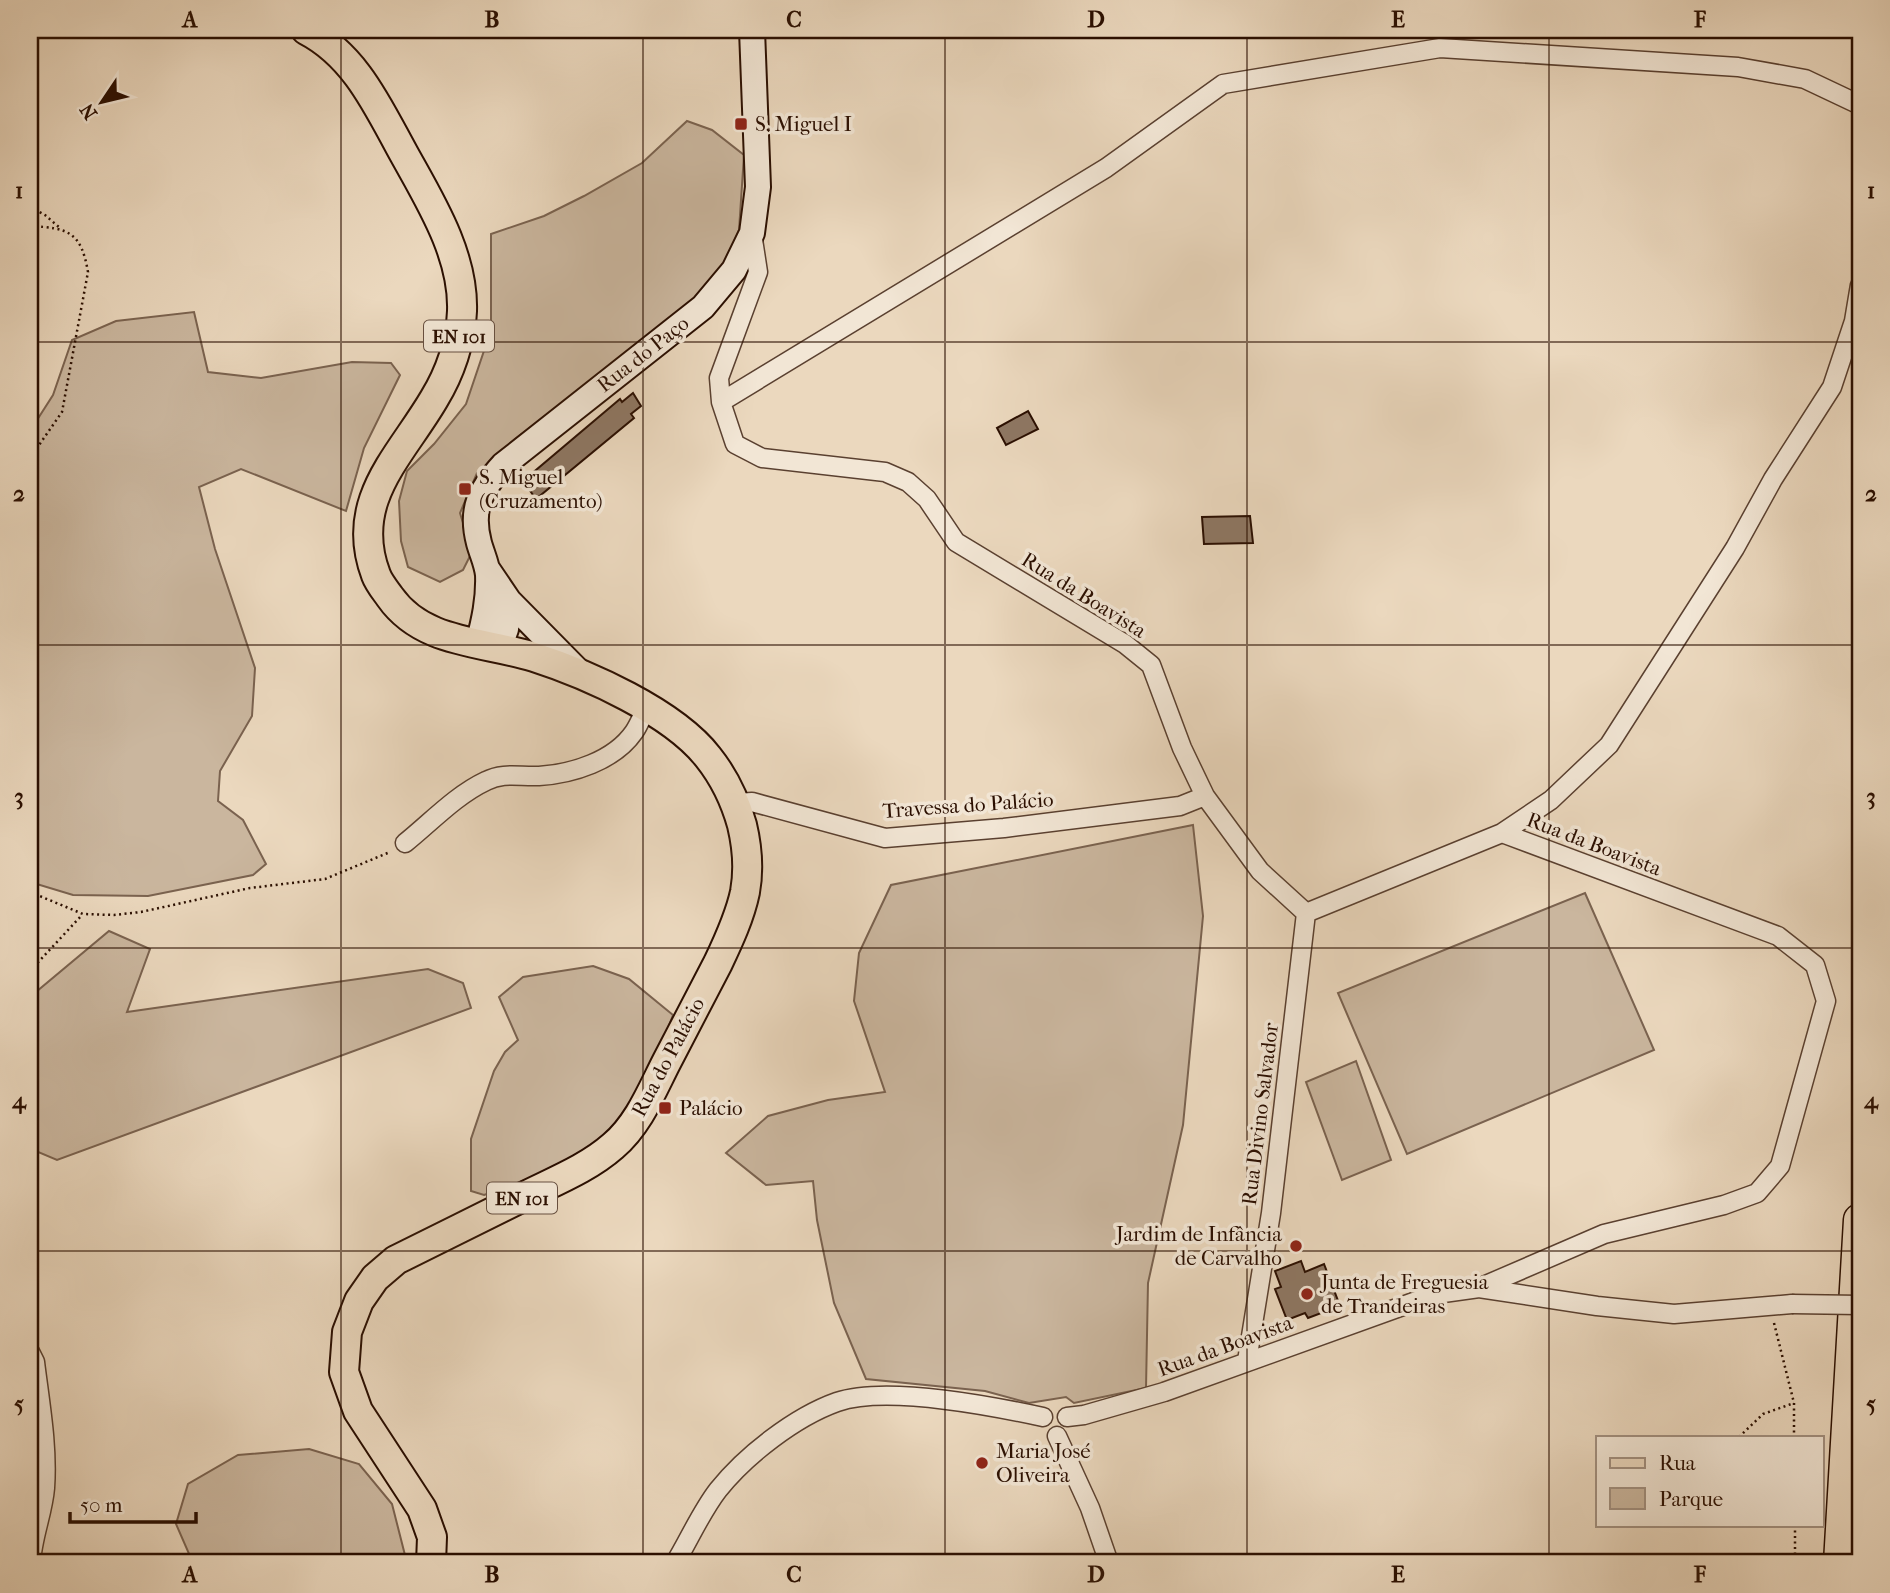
<svg xmlns="http://www.w3.org/2000/svg" width="1890" height="1593" font-family="'IM FELL French Canon',serif">
	<style>
		.green { fill: #cab69e; stroke: #7a624f; stroke-width: 2 }
		.building { fill: #8e7763; stroke: #2a0e00; stroke-width: 2 }
		.lines { fill: none; stroke-linecap: round; stroke-linejoin: round }
		.street-casing { stroke: #5a4030; stroke-width: 21 }
		.secondary-casing { stroke: #2a0e00; stroke-width: 28 }
		.primary-casing { stroke: #2a0e00; stroke-width: 32 }
		.highway-casing { stroke: #2a0e00; stroke-width: 35 }
		.path { stroke: #2a0e00; stroke-width: 2.5; stroke-dasharray: 2 3.5; stroke-linecap: butt }
		.street { stroke: #f2e6d5; stroke-width: 18 }
		.secondary { stroke: #f2e6d5; stroke-width: 24 }
		.primary { stroke: #ebd8be; stroke-width: 28 }
		.highway { stroke: #ebd8be; stroke-width: 32 }
		.street-bridge-casing { stroke: #5a4030; stroke-width: 21; stroke-linecap: butt }
		.street-bridge { stroke: #f2e6d5; stroke-width: 18 }
		.grid { fill: none; stroke: #2a0e00; stroke-width: 2; stroke-opacity: 0.55 }
		.poi-dot { fill: #8f2418; stroke: #f2e6d5; stroke-width: 2.5 }
		.labels { text-anchor: middle; stroke-width: 7; stroke-linejoin: round; paint-order: stroke }
		.shield { fill: #f2e6d5; stroke: #664f40; stroke-width: 2 }
		.shield-label { font-size: 19px; font-weight: bold; fill: #2a0e00 }
		.poi-label { font-size: 21px; fill: #2a0e00; stroke: #f2e6d5; text-anchor: start }
		.street-label { font-size: 21px; fill: #2a0e00; stroke: #f2e6d5 }
		.neatline { fill: none; stroke: #2a0e00; stroke-width: 2.5 }
		.grid-label { font-size: 23px; text-anchor: middle; font-weight: bold; fill: #2a0e00 }
	</style>
	<rect width="100%" height="100%" fill="#ebd8be"/>
	<filter id="stains"><feTurbulence type="fractalNoise" baseFrequency=".00286" numOctaves="4"/><feColorMatrix values="0 0 0 0 .2 0 0 0 0 .09 0 0 0 0 .02 0 0 0 .5 -.17"/></filter>
	<radialGradient id="worn" r=".72"><stop offset=".6" stop-color="#630" stop-opacity="0"/><stop offset="1" stop-color="#630" stop-opacity=".3"/></radialGradient>
	<!-- green -->
	<path class="green" d="M687 121 712 130 744 155 739 230 718 278 677 316 515 439 477 473 460 513 472 552 463 570 440 582 408 567 401 541 399 501 407 471 434 444 466 404 491 330V234L544 216 584 196 642 163Z
		M194 312 208 372 261 378 352 362 391 363 400 375 364 448 346 511 241 469 199 487 215 549 255 668 252 716 220 771 218 801 243 820 266 864 253 875 148 896 73 895 30 882V431L53 395 72 340 116 321Z
		M1193 825 1203 916 1183 1125 1148 1283 1146 1388 1074 1403 1066 1397 1029 1403 985 1391 866 1379 834 1303 817 1220 813 1181 766 1185 726 1153 768 1116 828 1100 885 1092 854 1001 859 953 891 885Z
		M1585 893 1654 1050 1407 1154 1338 993Z
		M109 931 150 949 127 1012 428 969 463 983 471 1008 57 1160 36 1151 30 1165V997Z
		M593 966 629 979 673 1015C650 1076 633 1122 574 1158 551 1172 510 1185 484 1195L471 1191V1139L494 1071 505 1052 518 1040 499 997 523 977Z
		M1356 1061 1391 1160 1342 1180 1306 1082Z
		M309 1449 359 1464 392 1504 407 1563H193L176 1524 188 1484 238 1455Z"/>
	<!-- building -->
	<path class="building" d="M633 393 641 406 631 414 634 418 536 499 523 481 620 399 622 402Z
		M1028 411 1038 429 1006 445 997 428Z
		M1250 516 1253 543 1204 544 1202 517Z
		M1301 1261 1305 1272 1324 1264 1340 1306 1308 1318 1305 1313 1287 1320 1275 1289 1281 1287 1275 1271Z"/>
	<g class="lines">
		<defs>
			<path id="street" d="M752 233 758 272 719 378 721 402 735 444 762 458 885 472 908 482 927 499 956 542 1125 644 1151 665 1182 748 1205 796 1260 871 1306 913 1502 833 1778 936 1815 965 1826 1001 1780 1166 1757 1193 1724 1205 1604 1234 1479 1288 1436 1294 1164 1392 1084 1415 1067 1417
				M721 402 1106 168 1223 84 1440 48 1738 67 1805 79 1860 105
				M736 803 752 802 885 838 1004 828 1180 806 1205 796
				M1502 833 1551 800 1609 745 1735 548 1773 479 1832 387 1854 321 1860 285
				M405 843C430 823 456 795 486 781 503 772 520 777 539 776 572 774 614 761 634 732 639 725 642 716 646 709
				M1479 1288 1597 1306 1674 1314 1792 1304
				M30 1352 35 1362C40 1403 48 1446 45 1488 43 1513 32 1538 31 1563
				M1247 1361 1271 1213 1306 913
				M1057 1436 1090 1508 1109 1563
				M675 1563C689 1540 701 1512 718 1490 746 1455 795 1417 837 1402 886 1385 992 1406 1043 1417"/>
			<path id="secondary" d="M488 570 509 601 581 674
				M478 644C484 621 489 599 488 575 487 564 482 554 479 543 470 509 480 490 503 465L703 307 734 270 752 233 758 187 752 30
				M499 648 506 629 509 601"/>
			<path id="primary" d="M306 30C356 56 378 107 404 154 430 201 464 255 462 311 461 341 450 373 434 399 400 457 348 501 376 575 379 583 385 590 390 597 423 644 483 641 534 657 587 674 673 712 708 757 724 777 735 800 742 825 747 846 749 870 745 892 740 916 729 940 718 963 701 995 684 1028 667 1061 652 1090 639 1124 613 1146 588 1168 555 1181 525 1196 482 1217 439 1239 396 1260L375 1278 359 1301 347 1332 344 1372 358 1411 422 1509 432 1537 431 1563"/>
			<path id="highway" d="M1840 1563 1860 1220"/>
		</defs>
		<!-- street casing -->
		<use href="#street" class="street-casing"/>
		<!-- secondary casing -->
		<use href="#secondary" class="secondary-casing"/>
		<!-- primary casing -->
		<use href="#primary" class="primary-casing"/>
		<!-- highway casing -->
		<use href="#highway" class="highway-casing"/>
		<!-- path -->
		<path class="path" d="M30 207 45 215 60 228
			M30 226C69 228 81 232 88 272L62 412 30 458
			M30 892 83 914 114 915 141 912 250 888 325 879 390 852
			M30 971 82 915
			M1774 1323 1794 1403V1437
			M1739 1437 1763 1414 1794 1403
			M1795 1525V1563"/>
		<!-- street -->
		<use href="#street" class="street"/>
		<!-- secondary -->
		<use href="#secondary" class="secondary"/>
		<!-- primary -->
		<use href="#primary" class="primary"/>
		<!-- highway -->
		<use href="#highway" class="highway"/>
		<defs>
			<path id="street-bridge" d="M1792 1304 1860 1305"/>
		</defs>
		<!-- street-bridge casing -->
		<use href="#street-bridge" class="street-bridge-casing"/>
		<!-- street-bridge -->
		<use href="#street-bridge" class="street-bridge"/>
	</g>
	<!-- grid -->
	<path class="grid" d="M341 30V1563M643 30V1563M945 30V1563M1247 30V1563M1549 30V1563M30 342H1860M30 645H1860M30 948H1860M30 1251H1860"/>
	<!-- markers -->
	<g class="poi-dot">
		<rect x="734" y="117" width="14" height="14" rx="3.5"/>
		<rect x="458" y="482" width="14" height="14" rx="3.5"/>
		<rect x="658" y="1101" width="14" height="14" rx="3.5"/>
		<circle cx="1296" cy="1246" r="7"/>
		<circle cx="1307" cy="1294" r="7"/>
		<circle cx="982" cy="1463" r="7"/>
	</g>
	<g class="labels">
		<!-- shield labels -->
		<g class="shield">
			<rect x="424" y="320.5" width="70" height="31" rx="5"/>
			<rect x="487" y="1182.5" width="70" height="31" rx="5"/>
		</g>
		<g class="shield-label">
			<text x="459" y="343">EN 101</text>
			<text x="522" y="1205">EN 101</text>
		</g>
		<!-- poi labels -->
		<g class="poi-label">
			<text x="755" y="131">S. Miguel I</text>
			<text x="479" y="484">S. Miguel<tspan x="479" dy="24">(Cruzamento)</tspan></text>
			<text x="679" y="1115">Palácio</text>
			<text x="1282" y="1241" text-anchor="end">Jardim de Infância<tspan x="1282" dy="24">de Carvalho</tspan></text>
			<text x="1321" y="1289">Junta de Freguesia<tspan x="1321" dy="24">de Trandeiras</tspan></text>
			<text x="996" y="1458">Maria José<tspan x="996" dy="24">Oliveira</tspan></text>
		</g>
		<!-- street labels -->
		<g class="street-label">
			<text transform="translate(643 354) rotate(-38)" y="7">Rua do Paço</text>
			<text transform="translate(1084 595) rotate(32)" y="7">Rua da Boavista</text>
			<text transform="translate(968 805) rotate(-4)" y="7">Travessa do Palácio</text>
			<text transform="translate(1594 844) rotate(21)" y="7">Rua da Boavista</text>
			<text transform="translate(668 1057) rotate(-62)" y="7">Rua do Palácio</text>
			<text transform="translate(1260 1114) rotate(-83)" y="7">Rua Divino Salvador</text>
			<text transform="translate(1225 1346) rotate(-20)" y="7">Rua da Boavista</text>
		</g>
	</g>
	<!-- margin -->
	<rect width="1890" height="1593" fill="none" stroke="#ebd8be" stroke-width="77"/>
	<!-- legend -->
	<rect x="1596" y="1436" width="228" height="91" fill="#f2e6d5" stroke="#a29080" stroke-width="2"/>
	<rect x="1610" y="1458" width="35" height="10" fill="#ebd8be" stroke="#a29080" stroke-width="2"/>
	<text x="1659" y="1470" font-size="21" fill="#2a0e00">Rua</text>
	<rect x="1610" y="1488" width="35" height="21" fill="#cab69e" stroke="#a29080" stroke-width="2"/>
	<text x="1659" y="1506" font-size="21" fill="#2a0e00">Parque</text>
	<!-- north arrow -->
	<g transform="translate(102 102) rotate(235)" stroke="#f2e6d5" stroke-width="5" paint-order="stroke">
	<path d="M0-5L12 26L0 18L-12 26Z" fill="#2a0e00"/>
	<text y="-10" font-size="19" font-weight="bold" text-anchor="middle" fill="#2a0e00">N</text>
	</g>
	<!-- scale -->
	<path d="M70 1512v10h126v-10" fill="none" stroke="#2a0e00" stroke-width="3.5"/>
	<text x="80" y="1512" font-size="21" fill="#2a0e00" stroke="#f2e6d5" stroke-width="5" paint-order="stroke">50 m</text>
	<rect x="38" y="38" width="1814" height="1516" class="neatline"/>
	<g class="grid-label">
		<text x="190" y="27">A</text>
		<text x="492" y="27">B</text>
		<text x="794" y="27">C</text>
		<text x="1096" y="27">D</text>
		<text x="1398" y="27">E</text>
		<text x="1700" y="27">F</text>
		<text x="19" y="198">1</text>
		<text x="1871" y="198">1</text>
		<text x="19" y="501">2</text>
		<text x="1871" y="501">2</text>
		<text x="19" y="804">3</text>
		<text x="1871" y="804">3</text>
		<text x="19" y="1108">4</text>
		<text x="1871" y="1108">4</text>
		<text x="19" y="1411">5</text>
		<text x="1871" y="1411">5</text>
		<text x="190" y="1582">A</text>
		<text x="492" y="1582">B</text>
		<text x="794" y="1582">C</text>
		<text x="1096" y="1582">D</text>
		<text x="1398" y="1582">E</text>
		<text x="1700" y="1582">F</text>
	</g>
	<rect width="100%" height="100%" filter="url(#stains)"/>
	<rect width="100%" height="100%" fill="url(#worn)"/>
</svg>
